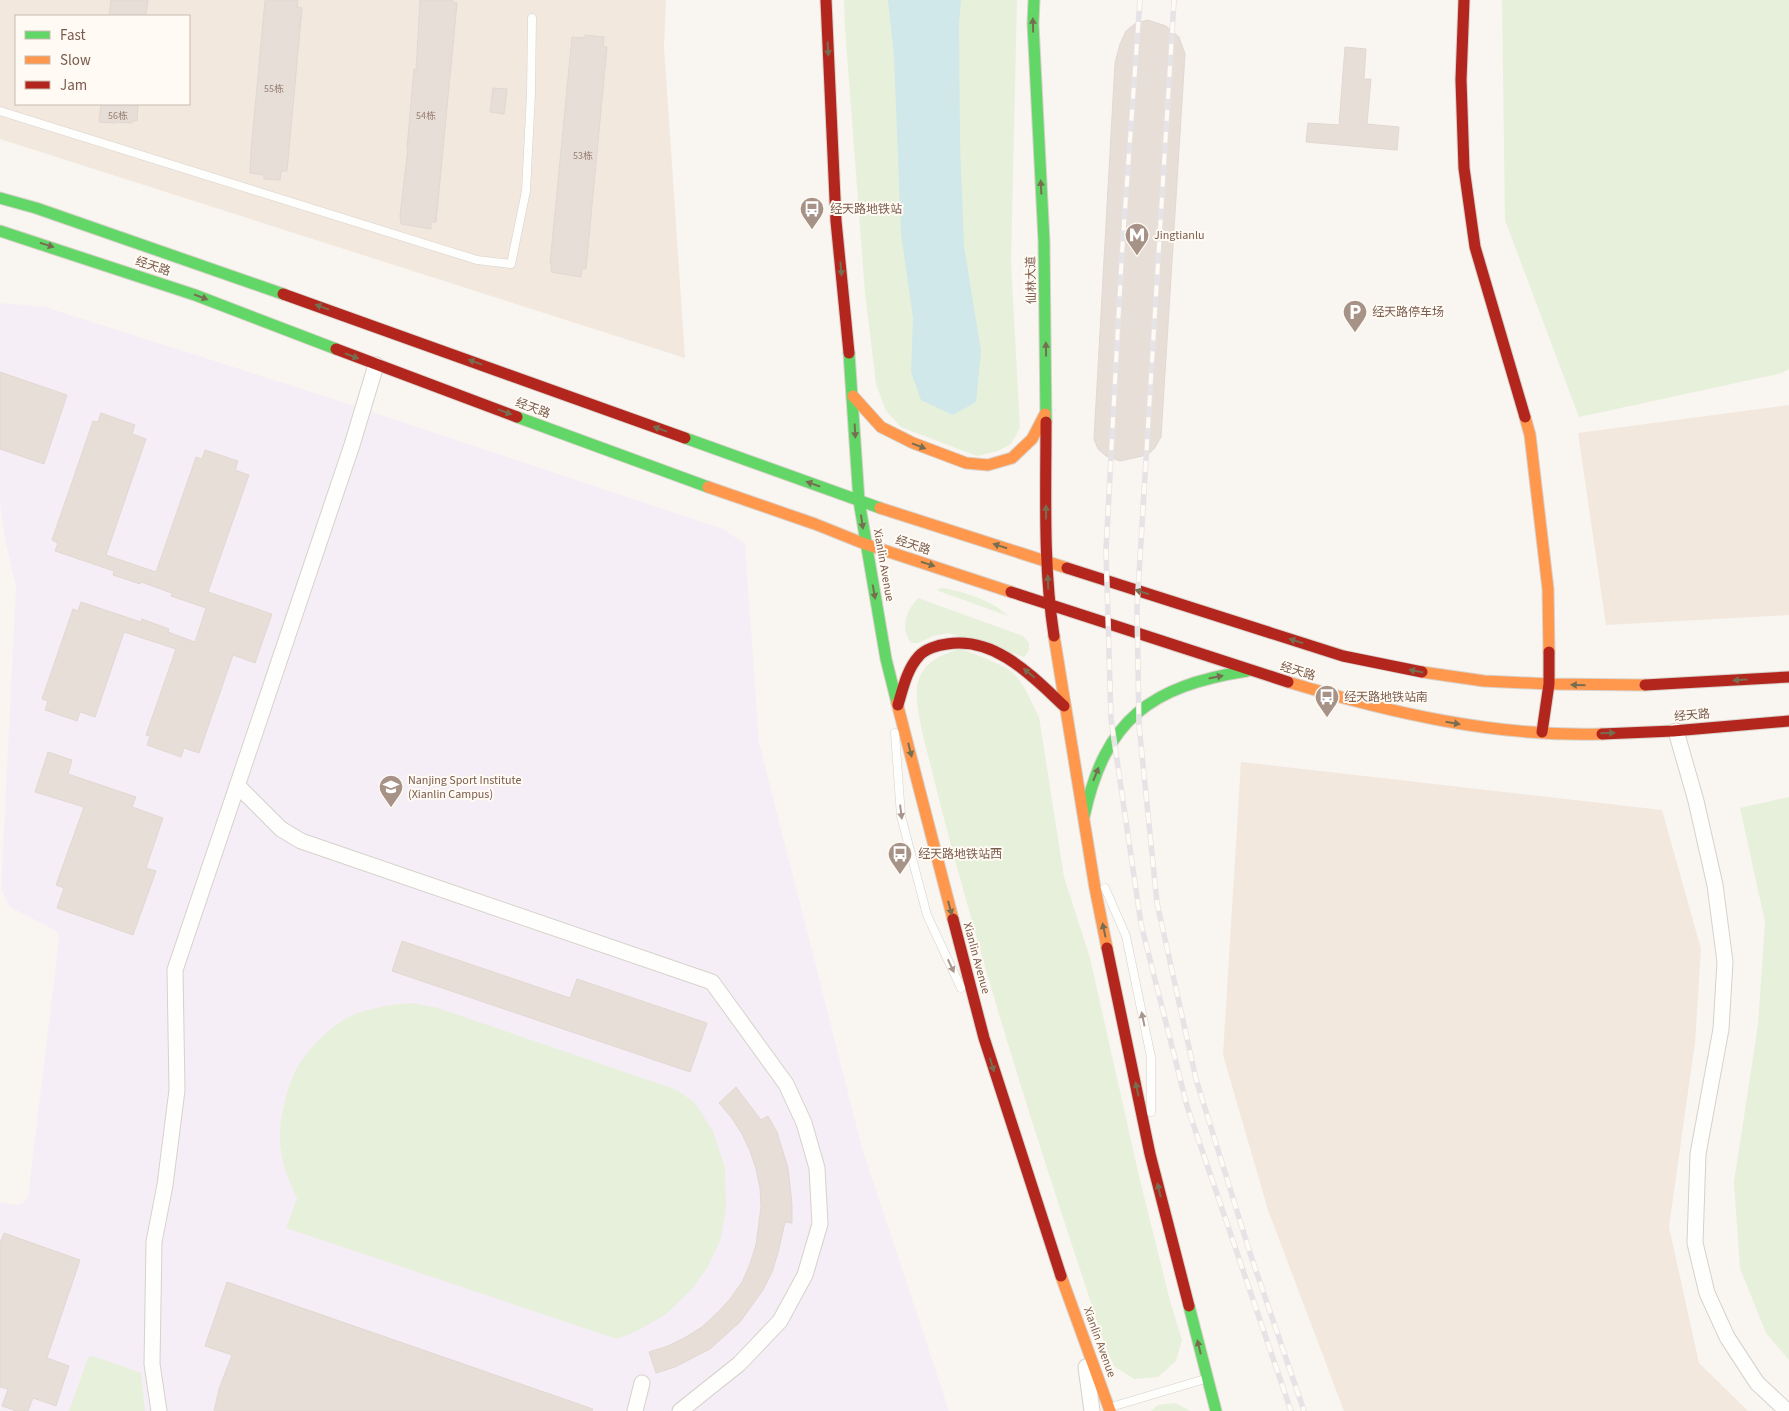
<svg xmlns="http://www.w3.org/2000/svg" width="1789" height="1411" font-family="'Source Sans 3','Noto Sans SC',sans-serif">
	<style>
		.residential { fill: #f2e8de; fill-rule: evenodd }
		.education { fill: #f6eef6 }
		.green { fill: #e7f0db }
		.water { fill: #d0e8ea }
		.building { fill: #e6ded7; stroke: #e2d8d2 }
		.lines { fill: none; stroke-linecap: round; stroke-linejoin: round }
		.lane-casing { stroke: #d7d1cb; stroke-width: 9 }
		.street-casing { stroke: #d7d1cb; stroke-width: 17 }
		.fast-casing { stroke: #d9d2cb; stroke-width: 13 }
		.slow-casing { stroke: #d9d2cb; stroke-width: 13 }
		.jam-casing { stroke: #d9d2cb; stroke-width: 13 }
		.lane { stroke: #fefefd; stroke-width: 8 }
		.street { stroke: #fefefd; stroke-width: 15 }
		.fast { stroke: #63d668; stroke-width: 11 }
		.slow { stroke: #ff974d; stroke-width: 11 }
		.jam { stroke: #b3261e; stroke-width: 11 }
		.rail-casing { stroke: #e6e3e7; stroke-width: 5.5 }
		.rail { stroke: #fffaf3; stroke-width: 4; stroke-dasharray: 11; stroke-linecap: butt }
		.oneway { fill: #776e51 }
		.oneway2 { fill: #a8958b }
		.labels { text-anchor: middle; stroke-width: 4; stroke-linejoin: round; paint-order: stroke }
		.number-label { font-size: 10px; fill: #977e72 }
		.poi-label { font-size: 12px; fill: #7a5c4d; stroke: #fffaf3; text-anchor: start }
		.street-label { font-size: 12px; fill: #7a5c4d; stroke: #fffaf3 }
	</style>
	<rect width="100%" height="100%" fill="#f9f5f0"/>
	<!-- residential -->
	<path class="residential" d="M0 0H666L664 47 685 358 0 139ZM16 16H189V104H16Z
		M1789 405V615L1606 625 1578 433Z
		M1241 762 1662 810 1701 949 1695 1042 1669 1227 1699 1363 1748 1411H1344L1268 1210 1223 1055Z"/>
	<!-- education -->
	<path class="education" d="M0 303 45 307 330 398 723 529 745 544 759 742 862 1148 949 1411H0V1202L14 1205 23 1203 28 1197 59 939 57 932 51 928 10 907 1 889 16 587 6 543 0 504Z"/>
	<!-- green -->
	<path class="green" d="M844 0H1017L1011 262 1020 428 1011 444 998 451 977 456 901 427 886 411 876 384 865 293 845 28Z
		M1502 0H1789V369L1782 373 1579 417 1505 220Z
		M943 588C964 592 992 600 1008 616L936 590Z
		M918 598 1023 636 1029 643V650L1024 657 949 633 933 636 918 643H911C900 628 906 611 918 598Z
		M960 649C974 654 1003 664 1013 673 1024 683 1032 704 1039 717L1064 877 1090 958 1139 1176 1170 1301 1182 1340 1176 1361 1158 1377 1134 1379 1114 1366 1105 1345C1060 1209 1015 1073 976 935 961 882 946 829 933 775 928 753 912 702 918 682 924 661 941 655 960 649Z
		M1789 797V1360L1766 1333 1740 1268 1734 1182 1758 1025 1765 922 1740 808Z
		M412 1003 438 1008 677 1090 695 1103 713 1131 725 1168 726 1210 720 1241 707 1268 692 1289 665 1315 635 1332 617 1339 286 1228 297 1198C290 1183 283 1168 281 1151 277 1128 285 1091 296 1070 303 1056 323 1034 336 1025 357 1009 387 1005 412 1003Z
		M93 1356 141 1373 145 1411H69L88 1358Z
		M1175 1403 1190 1411H1151L1158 1405Z"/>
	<!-- water -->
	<path class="water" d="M888 0H961L959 23 960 143 964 246 981 351 976 402 953 415 921 400 911 372 913 318 901 234 894 56Z"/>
	<!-- building -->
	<path class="building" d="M111 0H148L146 16H109Z
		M265 0H298L297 7 302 8 287 171H281L280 180 264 179V175L250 173 251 151Z
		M420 0H453V2L457 3 436 222H431V229L401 224 400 216 408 148H407L414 69 416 70Z
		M1148 20 1166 26 1179 37 1185 54 1161 437 1154 449 1147 455 1120 461 1106 456 1098 449 1094 439 1115 63 1120 44 1126 31 1136 23Z
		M585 35 604 37 603 46 607 47 586 269H582L581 277 551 272 552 264H550L572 37 585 38Z
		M1345 47 1366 49 1364 79H1371L1367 124 1399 127 1397 150 1306 142 1308 123 1339 125Z
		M493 88 507 89 504 114 490 112Z
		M101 104H138L137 121H132V123L116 122V123L99 122Z
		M0 372 67 395 44 464 0 449Z
		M101 413 135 425 132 434 146 439 106 555 156 572 196 457 202 459 205 450 238 461 235 470 249 475 208 592 272 614 255 663 233 655 199 753 184 748 181 757 147 745 150 736 146 735 176 649 124 632 95 717 80 712 77 721 45 710 48 701 42 699 73 609 78 611 81 602 141 622 142 619 169 629 168 632 195 642 206 608 171 596 172 593 141 582 140 584 113 575 114 571 55 551 58 543 52 540 93 421 98 422Z
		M48 752 72 760 68 774 136 797 132 807 163 818 146 868 156 871 133 935 57 908 64 888 56 885 84 807 35 792Z
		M402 941 570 998 577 979 707 1023 690 1072 392 971Z
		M736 1087 761 1120 768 1116 777 1132 788 1168 792 1204V1223L785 1222 778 1253 772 1272 763 1290 740 1322 710 1349 675 1367 656 1373 649 1352 668 1346 686 1337 702 1327 717 1313 730 1299 742 1282 750 1264 756 1245 761 1207 760 1188 756 1169 750 1151 742 1134 731 1117 719 1103Z
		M4 1233 80 1260 47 1358 69 1366 56 1406 33 1398 28 1411H16L2 1406 8 1389 0 1387V1243Z
		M227 1282 593 1409 592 1411H214L219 1389 232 1355 205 1346Z"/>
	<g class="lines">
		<defs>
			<path id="lane" d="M0 111 477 260 511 264 526 191 531 93 532 18
				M895 733 901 816 927 915 961 988
				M1105 888 1126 936 1151 1057V1112
				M1111 1407 1205 1379"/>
			<path id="street" d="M1676 731 1696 801 1715 885 1725 962 1721 1029 1698 1154 1695 1243 1707 1293 1727 1337 1757 1383 1787 1411
				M237 785 281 829 301 841 712 982 786 1084 804 1123 817 1168 820 1224 805 1275 780 1321 739 1364 680 1411
				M1086 1367 1092 1411
				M159 1411 152 1364 154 1242 165 1185 177 1090 175 970 352 445 376 365
				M635 1411 642 1383"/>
			<path id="fast" d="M1034 0 1033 24 1044 241 1046 422
				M0 198 36 208 283 294
				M0 231 195 295 336 349
				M849 353 859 501 886 659 897 703
				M517 417 708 487
				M685 438 880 508
				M1084 817C1105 719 1151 686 1247 671
				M1189 1306 1216 1411"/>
			<path id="slow" d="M853 396 881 427 913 443 966 463 988 465 1012 458 1032 439 1045 414
				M1525 417 1530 435 1548 589 1549 652
				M708 487 815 524 865 544 1011 592
				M880 508 1067 568
				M1054 636 1095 888 1107 948
				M1422 672 1484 681 1549 684 1645 685
				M1288 682C1391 713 1495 737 1602 734
				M897 703 953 919
				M1061 1276 1110 1411"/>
			<path id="jam" d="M826 0 836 221 849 353
				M1464 0 1461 80 1464 168 1475 247 1525 417
				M283 294 685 438
				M336 349 517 417
				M1046 422C1046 493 1043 566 1054 636
				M1067 568 1343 656 1422 672
				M1011 592 1288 682
				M1645 685 1789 677
				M898 705C903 688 907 669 919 656 925 649 938 645 947 644 995 636 1032 676 1064 706
				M1542 732 1549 684V652
				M1602 734 1673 731 1789 721
				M953 919 984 1038 1061 1276
				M1107 948 1150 1154 1189 1306"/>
		</defs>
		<!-- lane casing -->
		<use href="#lane" class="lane-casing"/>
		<!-- street casing -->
		<use href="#street" class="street-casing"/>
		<!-- fast casing -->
		<use href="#fast" class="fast-casing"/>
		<!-- slow casing -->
		<use href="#slow" class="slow-casing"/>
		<!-- jam casing -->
		<use href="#jam" class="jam-casing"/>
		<!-- lane -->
		<use href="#lane" class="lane"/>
		<!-- street -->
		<use href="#street" class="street"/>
		<!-- fast -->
		<use href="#fast" class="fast"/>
		<!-- slow -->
		<use href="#slow" class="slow"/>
		<!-- jam -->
		<use href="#jam" class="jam"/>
		<defs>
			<path id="rail" d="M1140 0 1122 252 1106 550 1111 719 1141 924 1187 1106 1291 1411
				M1174 0 1137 607 1139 725 1157 903 1196 1079 1250 1253 1304 1411"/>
		</defs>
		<!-- rail casing -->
		<use href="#rail" class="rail-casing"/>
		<!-- rail -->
		<use href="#rail" class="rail"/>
	</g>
	<!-- one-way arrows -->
	<defs><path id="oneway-solid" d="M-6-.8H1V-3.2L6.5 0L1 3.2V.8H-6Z" transform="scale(1.25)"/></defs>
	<g class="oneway">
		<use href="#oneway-solid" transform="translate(1033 25) rotate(-91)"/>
		<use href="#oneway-solid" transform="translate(828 49) rotate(87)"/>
		<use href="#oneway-solid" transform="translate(1041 187) rotate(-93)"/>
		<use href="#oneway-solid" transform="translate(47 245) rotate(18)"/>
		<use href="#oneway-solid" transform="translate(841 269) rotate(85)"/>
		<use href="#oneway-solid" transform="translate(201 297) rotate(21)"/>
		<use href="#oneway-solid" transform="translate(322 307) rotate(-160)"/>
		<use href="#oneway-solid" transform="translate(1046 349) rotate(-91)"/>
		<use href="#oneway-solid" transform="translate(352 356) rotate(21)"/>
		<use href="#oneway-solid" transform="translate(475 362) rotate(-160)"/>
		<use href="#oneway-solid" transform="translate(505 412) rotate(20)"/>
		<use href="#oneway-solid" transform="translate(660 429) rotate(-160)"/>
		<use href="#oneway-solid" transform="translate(855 431) rotate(87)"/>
		<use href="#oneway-solid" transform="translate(919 446) rotate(21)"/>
		<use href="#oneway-solid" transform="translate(813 484) rotate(-161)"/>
		<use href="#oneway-solid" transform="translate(1046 512) rotate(-90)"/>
		<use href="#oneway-solid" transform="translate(862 522) rotate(82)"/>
		<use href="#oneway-solid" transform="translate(1000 546) rotate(-162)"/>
		<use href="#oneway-solid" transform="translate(928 564) rotate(18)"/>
		<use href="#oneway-solid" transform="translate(1048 582) rotate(-93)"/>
		<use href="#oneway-solid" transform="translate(874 592) rotate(80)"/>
		<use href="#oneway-solid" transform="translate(1142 592) rotate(-162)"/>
		<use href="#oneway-solid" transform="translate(1296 641) rotate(-163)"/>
		<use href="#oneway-solid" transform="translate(1416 671) rotate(-169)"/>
		<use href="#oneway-solid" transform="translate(1029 673) rotate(-140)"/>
		<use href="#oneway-solid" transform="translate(1216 677) rotate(-11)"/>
		<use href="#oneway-solid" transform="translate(1740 680) rotate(177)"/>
		<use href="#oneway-solid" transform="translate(1578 685) rotate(-179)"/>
		<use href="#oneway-solid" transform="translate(1453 723) rotate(10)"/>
		<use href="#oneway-solid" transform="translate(1608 733) rotate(-1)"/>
		<use href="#oneway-solid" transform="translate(910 750) rotate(76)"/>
		<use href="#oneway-solid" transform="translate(1096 774) rotate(-68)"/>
		<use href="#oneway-solid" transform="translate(950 908) rotate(75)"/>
		<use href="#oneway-solid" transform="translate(1104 930) rotate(-102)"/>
		<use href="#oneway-solid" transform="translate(992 1065) rotate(73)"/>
		<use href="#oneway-solid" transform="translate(1137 1089) rotate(-102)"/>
		<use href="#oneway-solid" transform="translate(1159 1190) rotate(-104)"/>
		<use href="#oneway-solid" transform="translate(1199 1347) rotate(-104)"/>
	</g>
	<g class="oneway2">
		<use href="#oneway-solid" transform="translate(901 812) rotate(83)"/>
		<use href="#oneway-solid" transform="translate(951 966) rotate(65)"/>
		<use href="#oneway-solid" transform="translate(1143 1019) rotate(-102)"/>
	</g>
	<!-- icons -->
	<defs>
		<symbol id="bus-pin" viewBox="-11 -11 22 30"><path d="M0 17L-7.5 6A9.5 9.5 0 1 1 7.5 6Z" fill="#a69286" stroke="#fffaf3"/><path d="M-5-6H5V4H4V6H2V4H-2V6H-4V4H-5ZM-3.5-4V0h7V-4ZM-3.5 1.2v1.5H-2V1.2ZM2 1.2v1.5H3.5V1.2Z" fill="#fff"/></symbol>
		<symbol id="metro-pin" viewBox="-11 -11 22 30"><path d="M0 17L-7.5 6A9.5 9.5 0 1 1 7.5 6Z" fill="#a69286" stroke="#fffaf3"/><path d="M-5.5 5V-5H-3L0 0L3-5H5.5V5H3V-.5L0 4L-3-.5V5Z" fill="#fff"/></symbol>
		<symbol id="parking-pin" viewBox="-11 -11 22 30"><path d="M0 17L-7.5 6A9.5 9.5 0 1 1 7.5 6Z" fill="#a69286" stroke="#fffaf3"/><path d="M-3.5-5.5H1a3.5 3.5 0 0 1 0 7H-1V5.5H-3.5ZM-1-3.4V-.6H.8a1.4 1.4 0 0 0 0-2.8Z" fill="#fff"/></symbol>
		<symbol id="university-pin" viewBox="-11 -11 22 30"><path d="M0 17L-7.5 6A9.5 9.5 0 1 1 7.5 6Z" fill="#a69286" stroke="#fffaf3"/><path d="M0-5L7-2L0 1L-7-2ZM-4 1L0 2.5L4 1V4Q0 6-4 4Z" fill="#fff"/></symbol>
	</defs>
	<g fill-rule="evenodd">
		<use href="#bus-pin" x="798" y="195" width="28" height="38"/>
		<use href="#metro-pin" x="1123" y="221" width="28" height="38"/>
		<use href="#parking-pin" x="1341" y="298" width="28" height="38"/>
		<use href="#bus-pin" x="1313" y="683" width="28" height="38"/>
		<use href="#university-pin" x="377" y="773" width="28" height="38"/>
		<use href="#bus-pin" x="886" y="840" width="28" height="38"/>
	</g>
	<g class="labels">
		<!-- number labels -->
		<g class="number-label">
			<text x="274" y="92">55栋</text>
			<text x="118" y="119">56栋</text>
			<text x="426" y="119">54栋</text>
			<text x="583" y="159">53栋</text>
		</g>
		<!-- poi labels -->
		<g class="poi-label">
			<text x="830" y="213">经天路地铁站</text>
			<text x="1154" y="239">Jingtianlu</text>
			<text x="1372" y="316">经天路停车场</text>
			<text x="1344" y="701">经天路地铁站南</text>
			<text x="408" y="784">Nanjing Sport Institute<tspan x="408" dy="14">(Xianlin Campus)</tspan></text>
			<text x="918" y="858">经天路地铁站西</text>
		</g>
		<!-- street labels -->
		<g class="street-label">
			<text transform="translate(153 266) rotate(18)" y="4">经天路</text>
			<text transform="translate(1031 280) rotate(-91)" y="4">仙林大道</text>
			<text transform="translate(533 408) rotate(20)" y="4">经天路</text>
			<text transform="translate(913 545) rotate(18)" y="4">经天路</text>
			<text transform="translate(884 565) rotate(80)" y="4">Xianlin Avenue</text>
			<text transform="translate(1298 671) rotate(17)" y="4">经天路</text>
			<text transform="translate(1692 715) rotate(-5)" y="4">经天路</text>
			<text transform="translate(977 958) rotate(75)" y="4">Xianlin Avenue</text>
			<text transform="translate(1100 1342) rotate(70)" y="4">Xianlin Avenue</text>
		</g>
	</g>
	<!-- legend -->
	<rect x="15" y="15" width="175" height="90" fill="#fffaf3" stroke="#cabbb1"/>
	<rect x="25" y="31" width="25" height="8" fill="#63d668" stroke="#cabbb1"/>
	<text x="60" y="40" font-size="15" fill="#7a5c4d">Fast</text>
	<rect x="25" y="56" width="25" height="8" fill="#ff974d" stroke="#cabbb1"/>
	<text x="60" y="65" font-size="15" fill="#7a5c4d">Slow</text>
	<rect x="25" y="81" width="25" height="8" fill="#b3261e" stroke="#cabbb1"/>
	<text x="60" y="90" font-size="15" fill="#7a5c4d">Jam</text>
</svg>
